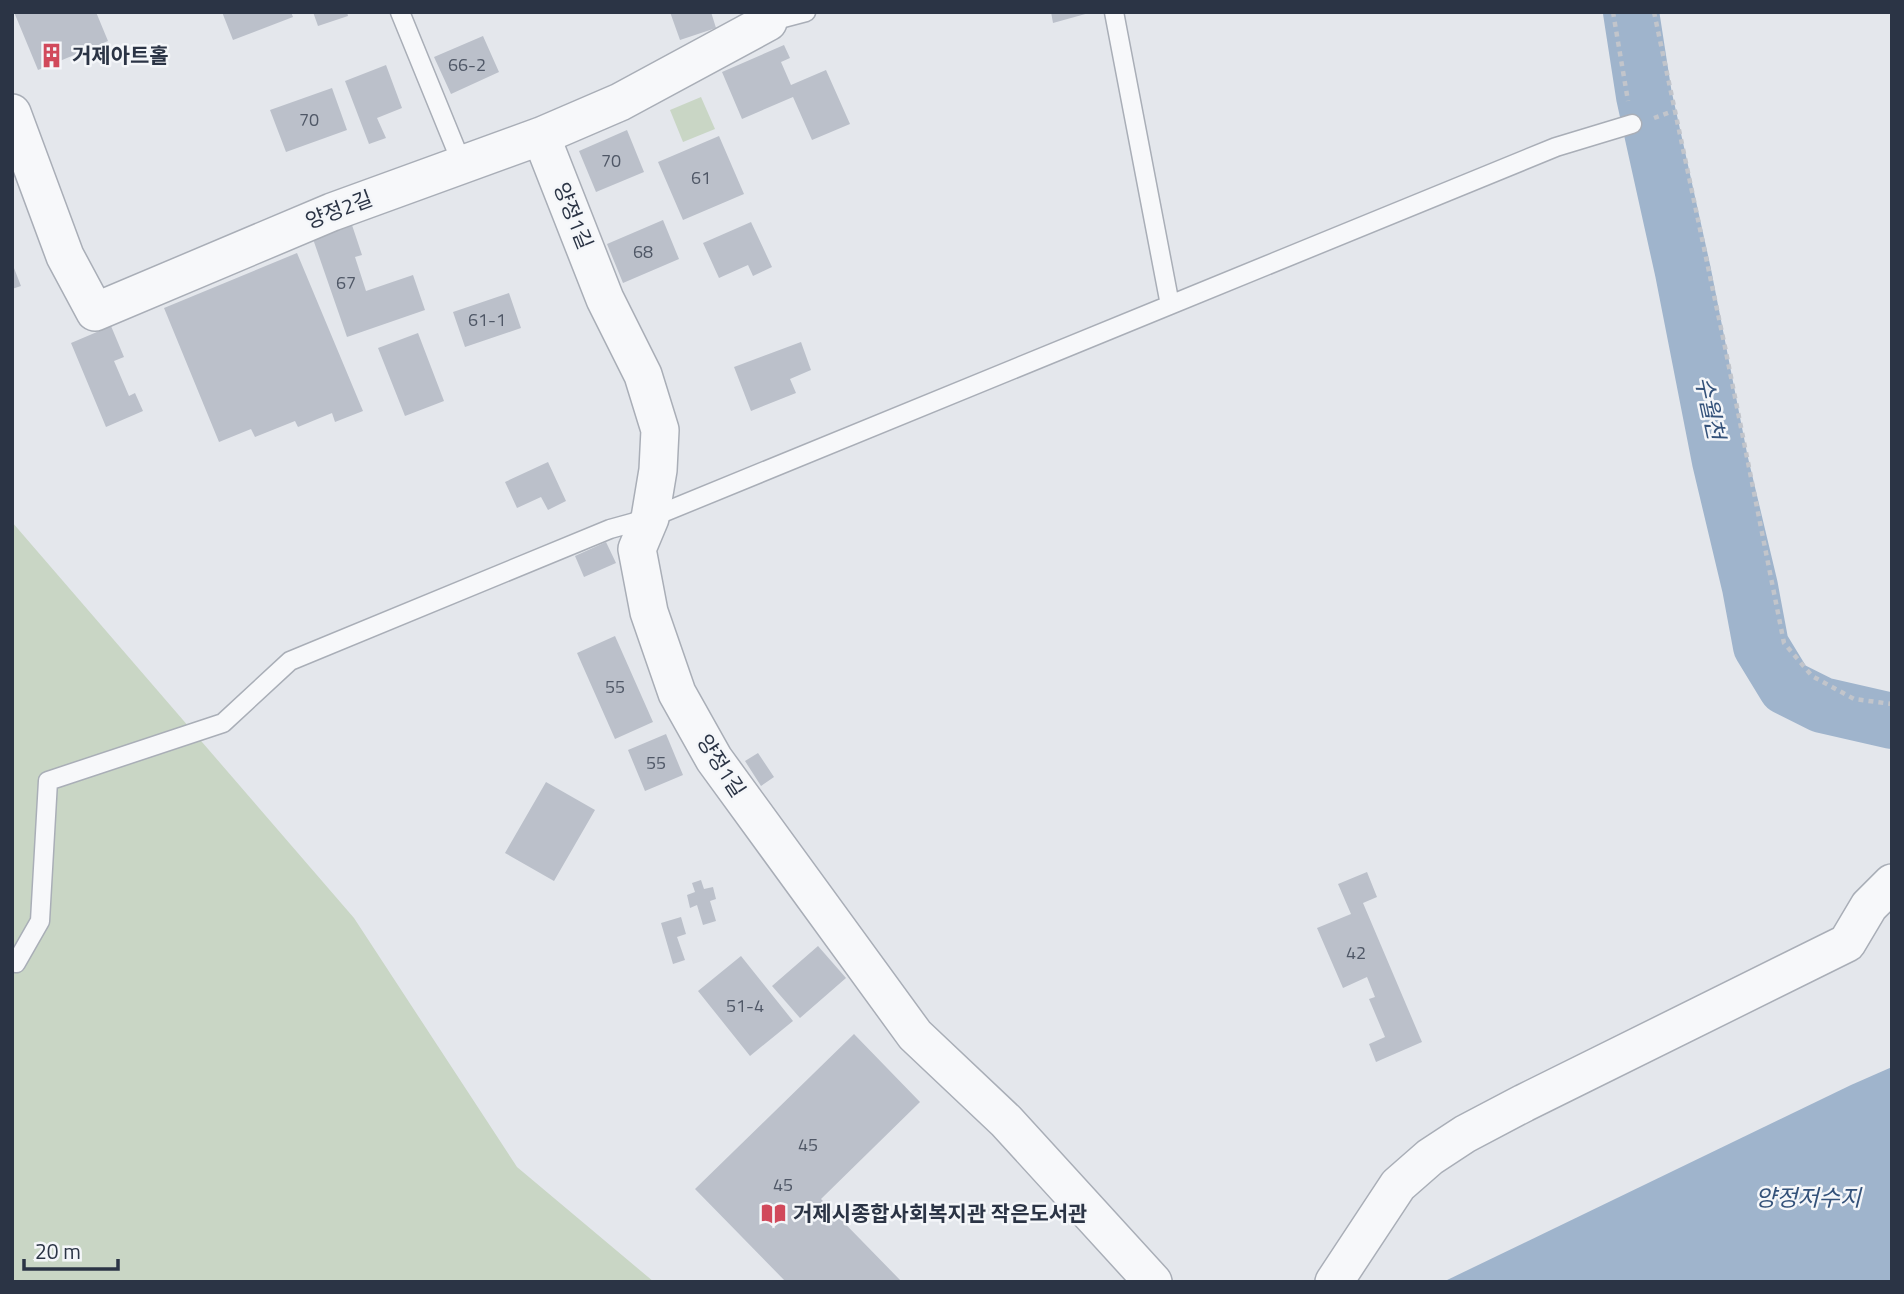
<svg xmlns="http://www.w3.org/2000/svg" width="1904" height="1294" font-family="'Titillium Web','Noto Sans KR',sans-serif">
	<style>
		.green { fill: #c9d6c5 }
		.water { fill: #9fb4cc }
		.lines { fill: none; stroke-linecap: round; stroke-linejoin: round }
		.river { stroke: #9fb4cc; stroke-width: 56 }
		.building { fill: #bbc0ca }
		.service-casing { stroke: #a9aeb7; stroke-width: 21 }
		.minor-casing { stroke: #a9aeb7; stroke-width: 40 }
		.path { stroke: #c2c5cb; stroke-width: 4.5; stroke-dasharray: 5 5; stroke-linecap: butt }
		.service { stroke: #f7f8fa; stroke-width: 18 }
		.minor { stroke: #f7f8fa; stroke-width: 37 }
		.labels { text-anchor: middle; stroke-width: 5; stroke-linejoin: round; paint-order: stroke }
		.number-label { font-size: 18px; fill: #4f5766 }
		.poi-label { font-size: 21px; font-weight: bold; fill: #2b3445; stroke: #f4f6f9; text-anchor: start }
		.street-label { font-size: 21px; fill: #2b3445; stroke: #f4f6f9 }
		.water-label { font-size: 23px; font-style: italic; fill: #34527a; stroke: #f4f6f9 }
	</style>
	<rect width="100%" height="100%" fill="#e4e7ec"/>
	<!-- green -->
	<path class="green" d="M701 97 715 129 683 142 670 110Z
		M12 522 354 918 517 1167 654 1282H12Z"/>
	<!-- water -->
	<path class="water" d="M1892 1067V1282H1443L1851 1085Z"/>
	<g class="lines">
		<!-- river -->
		<path class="river" d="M1631 12 1644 96 1683 272 1720 461 1750 587 1761 646 1786 687 1822 705 1892 721"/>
	</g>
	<!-- building -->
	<path class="building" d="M14 12H96L108 41 38 70Z
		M222 12H291L293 17 233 40Z
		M313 12H347L348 16 318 26Z
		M670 12H711L716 28 680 40Z
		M1051 12H1089V13L1053 23Z
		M483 36 499 72 451 94 434 57Z
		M784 45 790 58 781 62 791 85 826 70 850 124 812 140 793 97 742 119 722 72Z
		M386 65 402 108 377 118 386 138 369 144 345 81Z
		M332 88 347 130 286 152 270 110Z
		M627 130 644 172 596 192 579 151Z
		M719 136 744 194 683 220 658 162Z
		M663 220 679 259 623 283 607 244Z
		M751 222 772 267 753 276 748 265 719 278 703 243Z
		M352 225 362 255 355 257 366 291 413 275 425 310 347 337 313 239Z
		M297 253 363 411 335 422 332 413 298 427 295 421 255 437 251 429 219 442 164 308Z
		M12 263 21 286 12 289Z
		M509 293 521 328 465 347 453 312Z
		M111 326 124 357 114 361 129 396 135 393 143 411 106 427 71 343Z
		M418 333 444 401 405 416 378 348Z
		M801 342 811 370 790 379 796 393 751 411 734 367Z
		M548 462 566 501 548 510 541 497 517 508 505 482Z
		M606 542 616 563 584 577 575 556Z
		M615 636 653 722 615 739 577 653Z
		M666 734 683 775 645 791 628 750Z
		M758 753 774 777 761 786 745 761Z
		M546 782 595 810 554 881 505 853Z
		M1367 872 1377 897 1363 903 1422 1042 1376 1062 1369 1044 1385 1037 1369 999 1375 997 1367 977 1343 988 1317 928 1351 914 1338 884Z
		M701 880 704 889 713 887 716 899 710 901 716 921 703 925 697 905 690 908 687 895 695 892 692 883Z
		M681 917 686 934 677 937 685 960 673 964 661 923Z
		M818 946 846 978 800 1018 772 986Z
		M741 956 793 1021 750 1056 698 991Z
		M854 1034 920 1102 821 1199 902 1282H786L695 1189Z"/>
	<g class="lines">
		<defs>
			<path id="service" d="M400 12 462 164
				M1114 12 1170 305 1556 147 1632 124
				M768 22 806 12
				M12 962 16 963 40 921 48 781 223 723 290 661 610 529 650 518 1170 305"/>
			<path id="minor" d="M12 113 65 256 95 312 332 212 541 136 620 102 768 22 764 12
				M541 136 605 299 643 375 660 430 658 470 650 518 637 549 649 612 677 693 714 759 915 1035 1006 1121 1153 1282
				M1334 1282 1398 1185 1430 1157 1465 1134 1524 1103 1847 943 1869 906 1892 883"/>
		</defs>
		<!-- service casing -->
		<use href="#service" class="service-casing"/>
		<!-- minor casing -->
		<use href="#minor" class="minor-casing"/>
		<!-- path -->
		<path class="path" d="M1613 12 1628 101
			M1654 12 1725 347 1784 643 1812 676 1854 699 1892 704
			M1654 118 1673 111"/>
		<!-- service -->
		<use href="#service" class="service"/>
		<!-- minor -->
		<use href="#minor" class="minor"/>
	</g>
	<!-- icons -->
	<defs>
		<symbol id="building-bare" viewBox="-9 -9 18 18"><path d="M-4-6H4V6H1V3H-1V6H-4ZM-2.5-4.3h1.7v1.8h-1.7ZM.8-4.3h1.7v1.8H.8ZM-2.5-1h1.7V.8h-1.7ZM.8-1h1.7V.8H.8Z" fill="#d1495b" stroke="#f4f6f9" stroke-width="2.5" paint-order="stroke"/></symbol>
		<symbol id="library-bare" viewBox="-9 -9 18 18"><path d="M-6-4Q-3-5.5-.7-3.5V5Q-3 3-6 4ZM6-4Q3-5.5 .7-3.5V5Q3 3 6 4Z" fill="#d1495b" stroke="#f4f6f9" stroke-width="2.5" paint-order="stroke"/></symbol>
	</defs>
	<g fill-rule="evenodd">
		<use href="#building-bare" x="34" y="38" width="35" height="35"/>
		<use href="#library-bare" x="756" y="1196" width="35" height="35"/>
	</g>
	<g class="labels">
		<!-- number labels -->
		<g class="number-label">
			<text x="467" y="71">66-2</text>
			<text x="309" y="126">70</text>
			<text x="611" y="167">70</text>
			<text x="701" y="184">61</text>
			<text x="643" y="258">68</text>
			<text x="346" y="289">67</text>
			<text x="487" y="326">61-1</text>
			<text x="615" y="693">55</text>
			<text x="656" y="769">55</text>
			<text x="1356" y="959">42</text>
			<text x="745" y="1012">51-4</text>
			<text x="808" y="1151">45</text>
			<text x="783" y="1191">45</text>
		</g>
		<!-- poi labels -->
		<g class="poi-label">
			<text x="72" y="63">거제아트홀</text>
			<text x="793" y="1221">거제시종합사회복지관 작은도서관</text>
		</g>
		<!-- street labels -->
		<g class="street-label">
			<text transform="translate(339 210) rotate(-21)" y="7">양정2길</text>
			<text transform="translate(573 216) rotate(68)" y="7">양정1길</text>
			<text transform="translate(721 766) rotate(57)" y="7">양정1길</text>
		</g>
		<!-- water labels -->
		<g class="water-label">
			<text transform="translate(1710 408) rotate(78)" y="8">수월천</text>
			<text x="1808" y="1206">양정저수지</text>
		</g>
	</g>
	<!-- border -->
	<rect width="1904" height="1294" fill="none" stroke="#2b3445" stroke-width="28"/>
	<!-- scale -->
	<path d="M24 1259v10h94v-10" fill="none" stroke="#2b3445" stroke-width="3.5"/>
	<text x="35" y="1259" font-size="21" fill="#2b3445" stroke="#f4f6f9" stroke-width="5" paint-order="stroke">20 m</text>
</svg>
